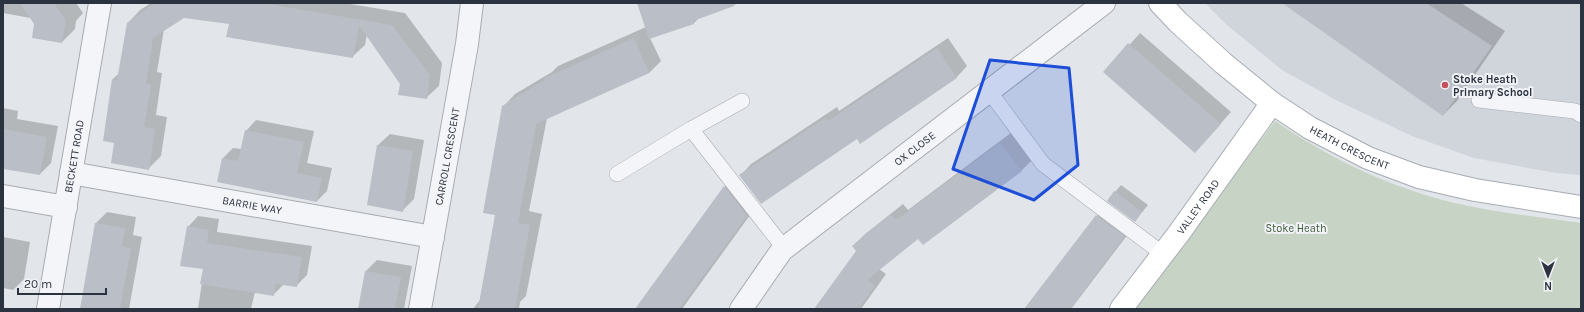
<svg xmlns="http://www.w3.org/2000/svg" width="1584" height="312" font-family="Karla,sans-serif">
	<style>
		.built { fill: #d0d4db }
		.green { fill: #c7d3c4 }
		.shadow { fill: #0003 }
		.building { fill: #babec6 }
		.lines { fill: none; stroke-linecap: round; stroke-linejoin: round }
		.lane-casing { stroke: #a7acb3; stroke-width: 16 }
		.street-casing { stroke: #a7acb3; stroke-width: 24 }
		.secondary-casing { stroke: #a7acb3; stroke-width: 24 }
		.lane { stroke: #f4f5f8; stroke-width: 15 }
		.street { stroke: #f4f5f8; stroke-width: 22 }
		.secondary { stroke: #fff; stroke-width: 22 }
		.marked { fill: #1d4ed8; fill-opacity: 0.2; stroke: #1d4ed8; stroke-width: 3; stroke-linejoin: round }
		.poi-dot { fill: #c5515d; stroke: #f1f3f7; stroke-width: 1.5 }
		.labels { text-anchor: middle; stroke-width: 4; stroke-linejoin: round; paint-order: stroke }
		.poi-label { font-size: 11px; font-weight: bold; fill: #2b3240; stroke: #f1f3f7; text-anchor: start }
		.street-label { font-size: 11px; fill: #2b3240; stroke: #f1f3f7 }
		.park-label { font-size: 11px; fill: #3e5b3a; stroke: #f1f3f7 }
	</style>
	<rect width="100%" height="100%" fill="#e2e5e9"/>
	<!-- built -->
	<path class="built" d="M1205 3H1581V175L1556 173 1474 158 1412 136 1336 100 1282 70 1227 25Z"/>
	<!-- green -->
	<path class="green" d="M1275 121C1318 150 1364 175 1413 191 1467 210 1525 215 1581 223V309H1135L1170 259Z"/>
	<!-- shadow -->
	<path class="shadow" d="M3 3H76L83 13 76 21 75 29 62 42 36 19 3 13Z
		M151 3H344L405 13 442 63 439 86 426 98 401 84 367 34 365 45 352 57 230 23 183 17 164 29 157 72 162 73 156 115 167 117 161 156 149 168 115 142 113 79 119 73 128 23 140 10Z
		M638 3H739L699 18 694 23 650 38 661 61 649 73 547 118 529 211 542 214 526 296 520 302 519 309H473L480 300 496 214 503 107 515 94 552 72 558 66 646 27Z
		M1288 3H1461L1505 31 1457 101 1443 115Z
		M1140 33 1231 112 1206 140 1105 72Z
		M948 38 967 66 956 78 857 138 740 176 751 164 837 107 839 111Z
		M3 108 18 111 17 119 58 126 51 163 40 174 3 168Z
		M256 120 314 131 307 163 332 168 327 191 317 201 223 158 233 148 242 149 246 131Z
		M1012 132 1033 159 1021 171 918 237 879 269 886 274 861 309H816L857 251 853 246 864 235 903 204 908 210Z
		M390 134 424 140 414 199 402 211 378 145Z
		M736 175 758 204 682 309H643L639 306 725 186Z
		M1121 185 1148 205 1135 221 1115 192Z
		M1108 204 1135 225 1071 309H1026L1097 216Z
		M107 212 136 217 133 235 142 237 129 309H81L96 223Z
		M198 216 219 219 217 232 312 246 307 275 296 286 284 284 273 295 255 292 251 309H198L204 268 188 227Z
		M3 237 30 242 24 279 13 290 3 288Z
		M377 260 412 266 404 309H359L366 271Z"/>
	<!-- building -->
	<path class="building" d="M20 3H54L66 20 62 43 32 38 34 24Z
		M155 3H262L392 25 430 75 427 99 398 95 400 84 359 25 353 58 226 37 229 24 184 18 153 38 146 84 151 85 144 127 155 129 149 170 111 163 114 143 103 141 112 79 117 80 127 23Z
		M637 3H734V6L693 21 694 24 649 39Z
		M1282 3H1426L1492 46 1443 116Z
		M634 38 649 73 536 124 518 223 530 225 515 309H478L495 215 483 213 502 106 545 80V78Z
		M1128 43 1221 124 1195 153 1103 72Z
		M937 48 957 78 860 144 857 139 761 204 739 175 825 118 828 121Z
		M3 129 47 137 40 175 3 169Z
		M245 130 304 142 297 173 322 178 317 202 217 182 222 158 238 161Z
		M1000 143 1022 171 923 245 918 239 867 280 875 286 858 309H814L856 251 852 246 891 214 896 220Z
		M377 145 413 151 403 212 367 205Z
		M724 186 747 216 679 309H635Z
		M1114 191 1142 212 1135 222 1107 201Z
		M1096 215 1125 236 1070 309H1024Z
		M95 223 125 228 122 246 131 248 120 309H80Z
		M187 226 209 230 207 243 302 257 297 287 276 284 274 296 200 284 203 269 180 266Z
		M365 271 401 277 395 309H358Z"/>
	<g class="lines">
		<defs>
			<path id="lane" d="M989 91 1043 164 1163 254
				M1479 100 1575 111 1581 115
				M691 129 742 101
				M617 174 691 129 784 248"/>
			<g id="street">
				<path id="s1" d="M71 173 433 237"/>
				<path d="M3 196 66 207"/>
				<path id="s2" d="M48 309 100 3"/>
				<path id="s3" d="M420 309 467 44 472 3"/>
				<path id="s4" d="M741 309 782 250 1104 3"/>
			</g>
			<g id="secondary">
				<path id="s5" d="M1160 3 1178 22 1223 63 1272 103 1310 128 1368 158 1419 177 1475 190 1581 207"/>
				<path id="s6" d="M1121 309 1179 233 1272 103"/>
			</g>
		</defs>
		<!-- lane casing -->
		<use href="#lane" class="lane-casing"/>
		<!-- street casing -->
		<use href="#street" class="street-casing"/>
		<!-- secondary casing -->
		<use href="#secondary" class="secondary-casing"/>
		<!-- lane -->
		<use href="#lane" class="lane"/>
		<!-- street -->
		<use href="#street" class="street"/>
		<!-- secondary -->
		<use href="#secondary" class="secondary"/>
	</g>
	<!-- marked area -->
	<path class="marked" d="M990 60 1069 68 1078 165 1034 200 953 169Z"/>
	<!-- markers -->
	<circle class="poi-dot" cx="1445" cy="85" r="4"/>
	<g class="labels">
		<!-- poi labels -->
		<g class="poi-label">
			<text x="1453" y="83">Stoke Heath<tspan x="1453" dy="13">Primary School</tspan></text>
		</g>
		<!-- street labels -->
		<g class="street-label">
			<text dy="4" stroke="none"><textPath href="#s5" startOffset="240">HEATH CRESCENT</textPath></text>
			<text dy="4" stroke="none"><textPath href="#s4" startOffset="239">OX CLOSE</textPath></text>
			<text dy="4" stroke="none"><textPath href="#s2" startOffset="155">BECKETT ROAD</textPath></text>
			<text dy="4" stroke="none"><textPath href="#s3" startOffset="155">CARROLL CRESCENT</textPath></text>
			<text dy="4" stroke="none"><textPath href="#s1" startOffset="184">BARRIE WAY</textPath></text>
			<text dy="4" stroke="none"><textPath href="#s6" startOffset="128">VALLEY ROAD</textPath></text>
		</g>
		<!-- park labels -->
		<g class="park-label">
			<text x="1296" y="232">Stoke Heath</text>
		</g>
	</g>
	<!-- border -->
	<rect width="1584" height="312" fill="none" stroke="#2b3240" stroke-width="8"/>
	<!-- north arrow -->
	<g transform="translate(1548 276) rotate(180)" stroke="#f1f3f7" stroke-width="3" paint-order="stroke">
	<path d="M0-3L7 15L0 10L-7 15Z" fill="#2b3240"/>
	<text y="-6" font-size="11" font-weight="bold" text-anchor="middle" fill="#2b3240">N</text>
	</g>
	<!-- scale -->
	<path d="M18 288v6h88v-6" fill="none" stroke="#2b3240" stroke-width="2"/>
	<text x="24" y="288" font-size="12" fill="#2b3240" stroke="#f1f3f7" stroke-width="3" paint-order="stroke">20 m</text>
</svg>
